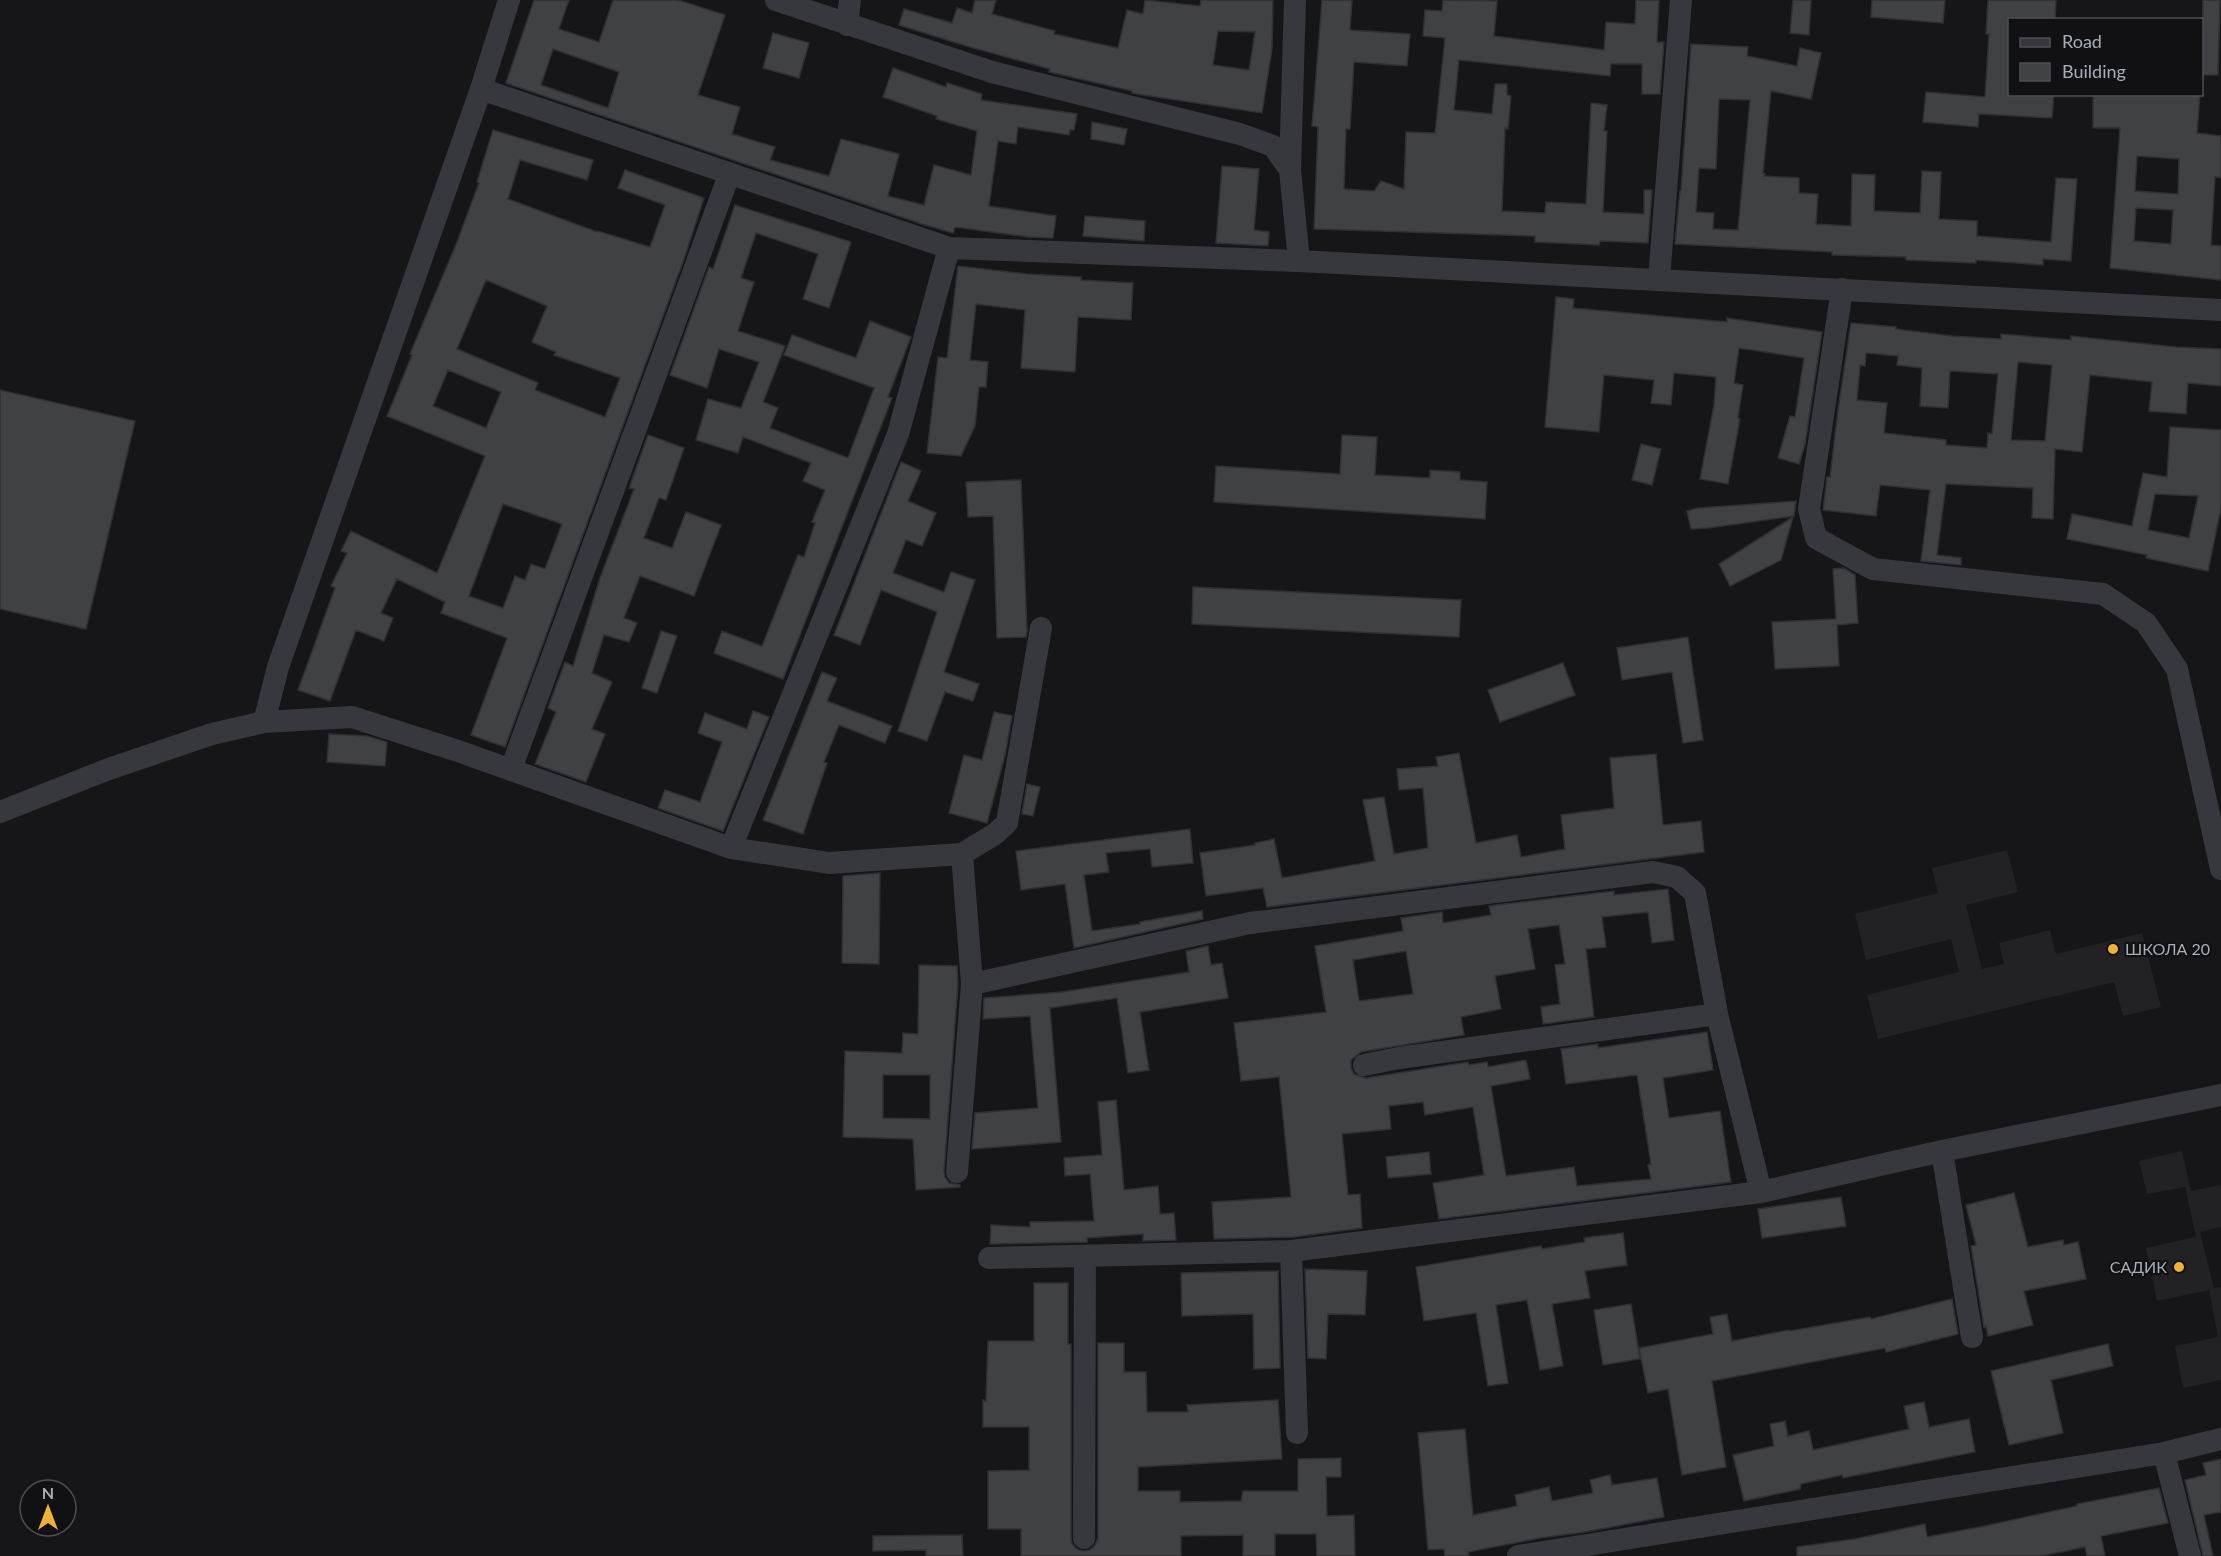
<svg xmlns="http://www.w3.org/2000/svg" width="2221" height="1556" font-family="Lato,sans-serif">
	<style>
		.built { fill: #222225 }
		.building { fill: #404145; stroke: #303034; stroke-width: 1.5; fill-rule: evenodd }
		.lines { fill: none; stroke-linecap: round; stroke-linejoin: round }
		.street { stroke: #37383d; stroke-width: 22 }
		.poi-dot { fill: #f2b134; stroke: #111113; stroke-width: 2 }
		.labels { text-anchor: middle; stroke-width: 4.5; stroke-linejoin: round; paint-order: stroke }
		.poi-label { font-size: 16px; fill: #a8adb8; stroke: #111113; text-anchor: start }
	</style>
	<rect width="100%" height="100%" fill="#161618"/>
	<!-- built -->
	<path class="built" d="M2007 850 2018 892 1966 905 1982 969 2004 964 1999 943 2050 930 2056 954 2142 933 2161 1007 2123 1016 2114 982 1878 1039 1867 995 1959 972 1951 939 1866 960 1855 914 1938 893 1932 868Z
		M2182 1151 2191 1191 2221 1185V1227L2200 1232 2214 1288 2221 1287V1380L2183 1388 2175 1346 2218 1337 2209 1290 2157 1301 2146 1248 2196 1237 2185 1187 2147 1194 2139 1161Z"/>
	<!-- building -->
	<path class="building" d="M534 0H569L559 29 599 42 613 0H678L725 15 698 95 740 107 732 134 775 147 770 160 829 176 841 139 899 154 888 196 924 205 934 165 971 175 977 131 936 119 937 116 883 97 893 68 946 87 947 83 982 94 981 100 1077 114 1074 130H1070L1069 135 1018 127 1016 144 998 141 989 206 1056 216 1053 238 1028 237 955 227 953 233 925 225 506 83ZM553 49 619 72 608 108 541 85Z
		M975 0H996L992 14 1055 31 1054 34 1118 48 1127 10 1143 14 1145 0 1200 6 1201 0H1273L1272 49 1262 113 1137 94 1132 93V91L1049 72 1050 69 963 45 899 25 904 9 952 23 957 8 972 13ZM1218 31 1255 32 1249 70 1213 65Z
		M1322 0H1352L1350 30 1410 34 1407 66 1354 62 1350 129H1346L1344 189 1374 191 1381 181 1404 189 1406 132 1435 133 1445 38 1423 36 1425 10 1442 11 1443 0 1497 1 1494 36 1604 50 1606 22 1635 24 1636 0H1659L1657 42H1664L1660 94H1642V64H1611L1610 76 1459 60 1454 110 1492 114 1495 84H1507V95L1511 96 1508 129 1505 128 1502 211 1545 213 1546 202 1586 204 1591 103 1607 105 1604 131H1607L1603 212 1644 214V190H1652L1648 243 1600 241 1599 245 1535 242V236L1314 229 1318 127 1312 126Z
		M1793 0H1811L1809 35 1790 33Z
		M1872 0H1945L1943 23 1871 17Z
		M1988 0H2056L2055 20H2010V94H2054L2052 118 1979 114 1978 127 1923 122 1926 92 1985 97 1989 34H1986Z
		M2203 0H2220L2218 75H2202Z
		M773 33 809 43 799 78 763 68Z
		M1691 44 1748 47 1747 56 1797 66 1800 48 1821 53 1811 99 1771 91 1763 173 1765 174 1764 176 1799 178V193L1818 194 1816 224 1851 226 1852 174 1875 175 1874 211 1920 213 1922 171 1941 172 1939 219 1977 221V236L2051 242 2056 178 2077 179 2071 261 2043 259V265L1976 260V263L1906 260V257L1832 255V252L1675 244 1680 190H1681ZM1719 99 1750 100 1738 230 1713 229 1714 213 1696 212 1699 168 1716 169Z
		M2093 94H2200L2197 133 2221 136V178L2215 177 2211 245 2221 246V280L2110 268 2120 128H2093ZM2137 156 2179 159 2178 194 2135 191ZM2136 208 2173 210 2171 244 2134 241Z
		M1092 122 1127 129 1124 145 1091 139Z
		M493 130 593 160 587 180 520 160 508 199 597 232 598 231 650 247 665 205 618 188 625 170 704 198 684 259 505 747 471 735 507 638 441 613 445 602 397 579 381 613 393 618 384 641 356 630 330 701 298 690 335 588 331 586 347 553 341 551 351 531 437 573 485 456 387 416 412 355 410 354 457 242 479 183 477 182ZM486 280 547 306 532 342 556 352 554 355 620 378 605 417 535 390 538 383 457 349ZM448 370 501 392 486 428 433 406ZM503 504 562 524 545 569 531 564 525 580 515 576 503 608 469 596Z
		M1222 166 1259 169 1254 230 1269 232 1268 246 1216 243Z
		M735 205 851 242 829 308 803 299 818 254 756 233 741 278 754 282 738 331 785 346 763 402 778 408 770 428 848 458 874 388 784 355 792 335 856 358 870 321 911 337 888 397 892 398 783 679 714 653 722 631 762 646 798 555 804 557 815 523 812 522 825 490 803 481 811 463 743 437 738 453 696 440 708 399 741 408 759 362 719 349 707 388 670 375 709 267 713 269Z
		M1085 216 1145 221 1144 241 1083 236Z
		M958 266 1027 274 1081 277V280L1133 283 1131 320 1078 317 1075 372 1021 368 1025 310 976 304 970 360 988 362 986 387H979L975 426 961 456 927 453 938 357 947 358Z
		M1556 297 1574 299 1573 308 1727 322V318L1822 332 1805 444 1799 464 1778 458 1790 416 1795 417 1804 358 1739 348 1734 383 1743 385 1738 418 1740 419 1728 484 1700 479 1714 405 1716 377 1674 373 1671 405 1651 403 1654 380 1604 375 1599 432 1545 427Z
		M1851 323 1896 327V329L1952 336 2001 339V334L2071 340V336L2176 347 2221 349V386L2188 383 2186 414 2149 411 2152 382 2090 375 2082 452 2055 449 2053 519 2032 518 2033 488 1946 484 1937 555 1961 558V565L1921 561 1930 490 1880 485 1876 516 1823 510 1827 477H1830L1838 410ZM1866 353 1898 356 1897 365 1922 368 1920 406 1948 408 1950 371 1998 374 1992 434 1988 433 1987 448 1946 445V440L1884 433 1887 403 1857 400 1860 365 1865 366ZM2018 362 2052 365 2045 441 2011 440Z
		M0 390 135 421 86 629 0 609Z
		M2170 427 2221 430V508L2208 571 2146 558 2147 555 2067 539 2072 514 2132 526 2143 473 2167 477ZM2155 494 2198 496 2189 538 2148 530Z
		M648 435 684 448 666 500 659 498 644 538 672 548 686 512 721 525 694 596 640 576 624 618 637 623 629 642 604 635 592 673 612 682 592 729 605 734 586 782 535 764 556 712 548 708 565 662 573 666 600 578 634 489 629 488Z
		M1342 435 1377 437 1375 475 1430 478V470L1460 472V480L1487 482 1485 519 1214 502 1216 466 1340 474Z
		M1641 444 1661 449 1652 485 1632 480Z
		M901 462 921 471 908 501 936 513 922 546 906 540 893 573 944 592 951 572 975 580 944 672 979 684 973 701 945 692 927 741 898 731 937 612 881 590 860 645 834 635Z
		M1021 480 1027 631 1026 637 997 638 993 516 968 517 966 482Z
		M1796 501 1794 516 1708 528 1691 529 1687 511 1698 508Z
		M1793 517 1781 560 1730 586 1719 564Z
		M1844 568 1855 575 1858 623 1837 625 1839 666 1775 669 1772 622 1836 619 1833 569Z
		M1193 587 1461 600 1459 637 1192 624Z
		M661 631 677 636 657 693 642 688Z
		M1688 637 1703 740 1683 743 1672 672 1622 680 1617 648Z
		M1563 663 1575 695 1500 722 1488 690Z
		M822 672 837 678 827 701 892 726 885 743 839 725 824 762 827 763 803 834 763 820Z
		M753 711 769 717 723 831 658 808 665 790 700 802 722 742 698 733 705 713 747 729Z
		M994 712 1012 716 1005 755 987 823 949 813 964 755 982 760Z
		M329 734 367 736 387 742 385 766 327 762Z
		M1459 753 1476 843 1517 835 1521 857 1565 849 1561 815 1614 808 1610 758 1656 754 1663 825 1701 821 1704 852 1267 907 1263 888 1206 896 1200 853 1255 845V843L1274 839 1282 878 1375 861 1363 800 1384 797 1394 854 1428 848 1423 788 1399 790 1397 769 1438 766 1436 757Z
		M1027 784 1040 787 1033 816 1022 814Z
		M1190 829 1193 863 1152 867 1150 849 1106 853 1109 872 1084 875 1092 931 1140 924V922L1202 911 1203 919 1074 948 1065 884 1021 890 1016 851Z
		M880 873 879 964 842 963 843 876Z
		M1668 889 1674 940 1652 943 1648 912 1602 917 1606 947 1586 949 1594 1017 1543 1024 1541 1007 1560 1004 1555 965 1565 964 1559 925 1528 929 1535 969 1495 976 1501 1009 1461 1017 1464 1035 1361 1052 1351 1060V1068L1354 1074 1366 1078 1468 1062 1469 1065 1487 1062 1488 1067 1526 1060 1530 1079 1491 1086 1506 1176 1574 1167 1577 1186 1651 1179 1648 1165 1651 1164 1637 1075 1566 1084 1561 1049 1598 1044V1048L1707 1032 1713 1070 1663 1078 1669 1118 1720 1111 1731 1182 1439 1219 1433 1183 1484 1175 1473 1107 1425 1115 1423 1102 1389 1106 1391 1129 1342 1134 1348 1195 1360 1194 1362 1228 1294 1237 1214 1239 1212 1202 1291 1197 1279 1077 1241 1081 1234 1023 1326 1012 1315 946 1403 931 1401 918 1442 912 1443 923 1491 915 1489 906 1614 891V895ZM1406 951 1413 994 1359 1001 1353 960Z
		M1208 946 1211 965 1222 963 1228 998 1140 1012 1149 1070 1128 1073 1117 998 1050 1008 1061 1142 972 1149 975 1113 1038 1108 1030 1016 983 1019 984 998 1062 992 1189 972 1186 951Z
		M919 965 957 966 958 984 944 1171 945 1177 949 1183 960 1185V1187L916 1190 913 1139 843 1137 845 1051 902 1053 903 1033 918 1034ZM883 1075H930V1119L883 1118Z
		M1116 1100 1124 1190 1158 1186 1160 1214 1174 1213 1176 1240 1143 1241V1234L1087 1238V1242L990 1244 991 1225 1030 1227V1222L1094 1221 1090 1174 1065 1176 1064 1158 1102 1155 1098 1102Z
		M1429 1152 1431 1174 1388 1178 1386 1157Z
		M2014 1193 2028 1247 2063 1240 2064 1245 2078 1242 2086 1279 2024 1291 2033 1325 1988 1336 1986 1326 1984 1327 1971 1246 1976 1245 1966 1205Z
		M1841 1197 1846 1226 1762 1238 1758 1209Z
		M1623 1233 1627 1265 1585 1271 1590 1298 1552 1304 1563 1366 1540 1370 1527 1300 1496 1305 1508 1383 1488 1386 1476 1313 1424 1321 1416 1267 1541 1246 1542 1249 1585 1242 1584 1238Z
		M1305 1269 1367 1271 1365 1315 1328 1314 1326 1359 1308 1358Z
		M1278 1271 1280 1368 1254 1369 1253 1314 1182 1316 1181 1273Z
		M1034 1283H1068V1344H1071V1538L1072 1544 1077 1549 1083 1551 1090 1550 1095 1545 1098 1538V1343H1124V1372H1146L1147 1412H1188L1187 1405 1278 1400 1282 1459 1138 1467V1491H1180V1502L1241 1501 1243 1491H1298V1459L1341 1458V1477H1326L1327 1516 1354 1515 1355 1556H1317L1316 1534H1275V1556H1243V1535L1181 1536V1556H1021V1529H988V1471L1029 1470V1427H983V1400L986 1401 988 1341H1034Z
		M1952 1299 1958 1334 1886 1352 1885 1348 1712 1381 1726 1467 1682 1475 1668 1389 1648 1393 1639 1348 1713 1334 1710 1317 1727 1314 1732 1341 1789 1330 1790 1331 1870 1317 1871 1319Z
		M1631 1304 1640 1359 1603 1365 1594 1310Z
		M2108 1344 2113 1366 2051 1380 2063 1433 2009 1445 1991 1371Z
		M1924 1402 1929 1427 1969 1419 1975 1452 1843 1478 1842 1475 1801 1484 1800 1489 1744 1501 1733 1455 1774 1446 1770 1424 1785 1421 1788 1436 1809 1431 1813 1450 1909 1429 1904 1406Z
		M1465 1429 1473 1515 1517 1506 1515 1495 1549 1487 1552 1501 1593 1493 1590 1480 1610 1475 1612 1485 1657 1478 1664 1517 1585 1532 1540 1538 1468 1552 1469 1556H1445L1444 1549 1428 1550 1418 1433Z
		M2221 1459V1512L2204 1515 2213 1556H2203L2185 1480 2206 1475 2203 1463Z
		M2159 1488 2168 1523 2101 1536 2105 1556H2087L2085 1547 2042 1556H1797V1547L1855 1539 1925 1524 1927 1537 1985 1526 2077 1506V1504Z
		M962 1535 963 1556H926V1550L873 1551V1536Z"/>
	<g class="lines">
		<!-- street -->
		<path class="street" d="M776 0 992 72 1240 134 1273 146 1290 170
			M1295 0 1290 170 1299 261
			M847 25 850 0
			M481 89 949 248 1299 261 2221 310
			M1659 279 1681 0
			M1842 289 1809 509 1816 538 1873 569 2103 594 2146 623 2177 669 2221 869
			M264 722 278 667 481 89 509 0
			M511 769 729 175
			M0 812 106 770 212 734 264 722 352 717 458 751 731 848 829 863 962 854 972 984 957 1172
			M731 848 898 434 949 248
			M962 854 995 834 1007 823 1041 628
			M972 984 1250 923 1653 872 1677 877 1695 893 1717 1014 1761 1192
			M1364 1065 1399 1058 1717 1014
			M1942 1151 1972 1337
			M1291 1251 1297 1433
			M989 1258 1291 1251 1761 1192 1942 1151 2221 1095
			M2164 1453 2190 1556
			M1084 1538 1085 1256
			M1518 1556 2164 1453 2221 1439"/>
	</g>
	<!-- markers -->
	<g class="poi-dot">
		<circle cx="2113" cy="949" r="6"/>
		<circle cx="2179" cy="1267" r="6"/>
	</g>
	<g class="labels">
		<!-- poi labels -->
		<g class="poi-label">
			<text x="2125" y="955">ШКОЛА 20</text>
			<text x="2167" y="1273" text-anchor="end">САДИК</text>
		</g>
	</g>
	<!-- legend -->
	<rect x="2008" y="18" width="195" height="78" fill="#111113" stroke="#4d4f55" stroke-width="1.5"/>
	<rect x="2020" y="38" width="30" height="9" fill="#37383d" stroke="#4d4f55" stroke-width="1.5"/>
	<text x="2062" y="48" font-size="18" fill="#a8adb8">Road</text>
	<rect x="2020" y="63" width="30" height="18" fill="#404145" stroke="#4d4f55" stroke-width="1.5"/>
	<text x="2062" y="78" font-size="18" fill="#a8adb8">Building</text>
	<!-- north arrow -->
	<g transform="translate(48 1508)"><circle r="28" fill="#111113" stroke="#4d4f55" stroke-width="1.5"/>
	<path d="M0-4.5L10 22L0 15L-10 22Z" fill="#f2b134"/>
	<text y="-9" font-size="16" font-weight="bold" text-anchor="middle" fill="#a8adb8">N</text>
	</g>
</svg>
